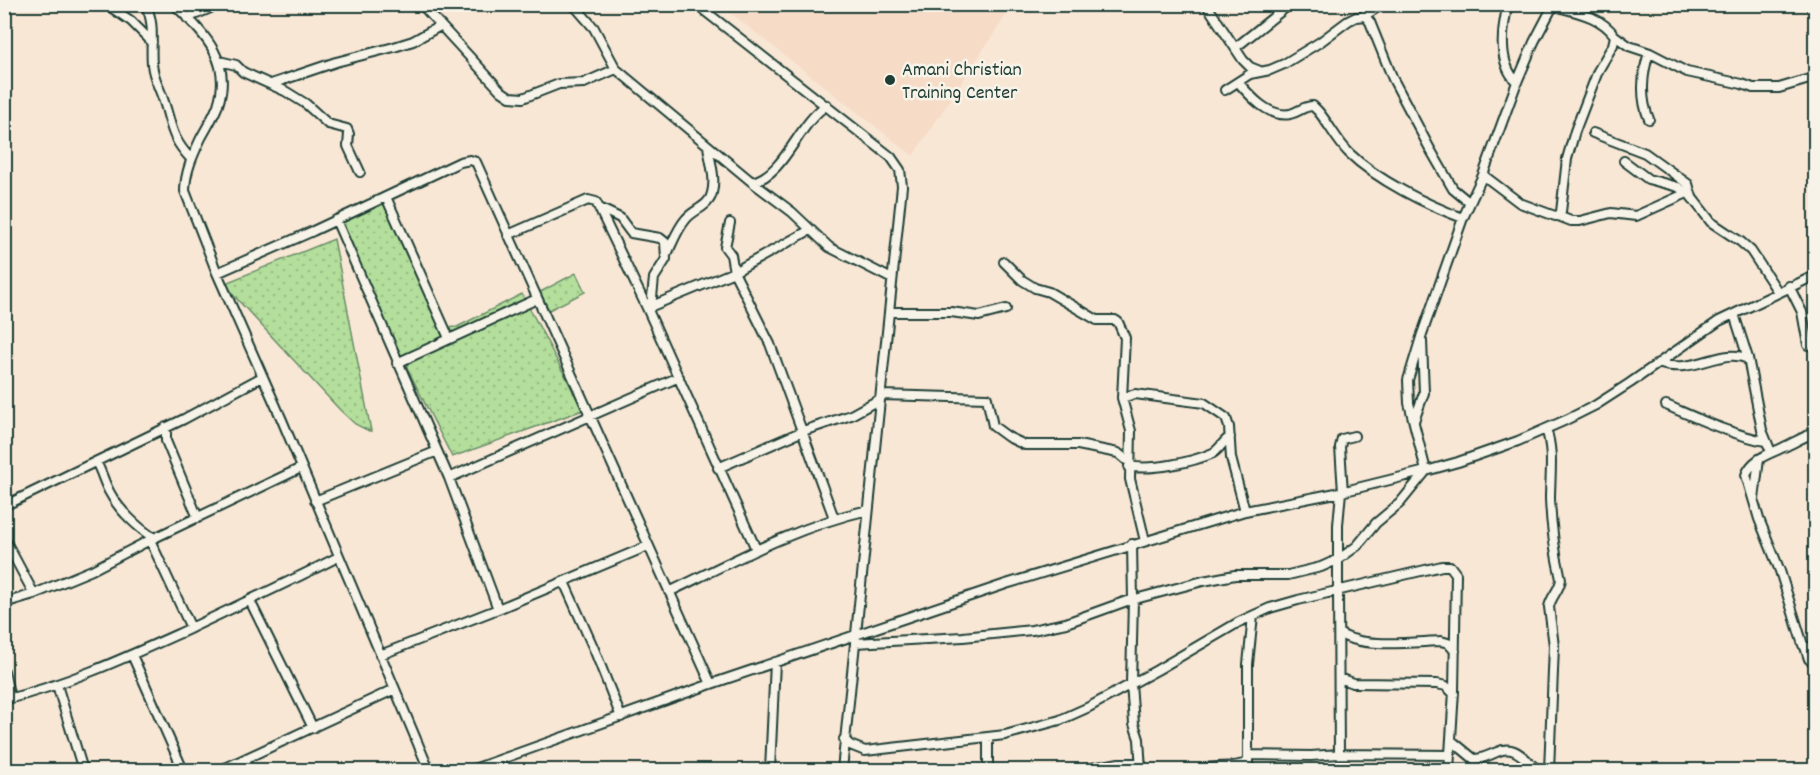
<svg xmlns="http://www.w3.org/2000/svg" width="1820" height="775" font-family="Dekko,sans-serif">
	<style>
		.built { fill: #f6dcc7 }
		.green { fill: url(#green-dots); stroke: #698e68; stroke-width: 1.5 }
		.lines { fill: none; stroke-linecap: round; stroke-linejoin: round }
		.minor-casing { stroke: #1f3d34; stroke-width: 12 }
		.minor { stroke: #f7f3e8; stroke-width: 8 }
		.poi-dot { fill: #1f3d34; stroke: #f7f3e8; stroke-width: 2 }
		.labels { text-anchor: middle; stroke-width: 5; stroke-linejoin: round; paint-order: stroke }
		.poi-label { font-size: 20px; fill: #1f3d34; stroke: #f7f3e8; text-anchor: start }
	</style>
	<defs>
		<pattern id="green-dots" width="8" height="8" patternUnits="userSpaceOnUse" patternTransform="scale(1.5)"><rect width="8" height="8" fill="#b3de9b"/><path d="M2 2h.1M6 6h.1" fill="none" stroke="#9abf86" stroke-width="1.8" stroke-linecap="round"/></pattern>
	</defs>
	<rect width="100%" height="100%" fill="#f9e7d6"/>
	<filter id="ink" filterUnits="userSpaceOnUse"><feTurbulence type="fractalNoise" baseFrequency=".0167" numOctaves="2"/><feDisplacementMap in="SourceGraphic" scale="12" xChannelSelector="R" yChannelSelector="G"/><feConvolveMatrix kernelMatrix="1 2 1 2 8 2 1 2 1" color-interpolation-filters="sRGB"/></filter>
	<g filter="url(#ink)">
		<!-- built -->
		<path class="built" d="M720 5H1013L913 156Z"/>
		<!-- green -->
		<path class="green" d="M383 196 442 328 457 327 522 294 583 410 452 457 332 219Z
			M334 239 371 431H369L355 424 340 410 223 284Z
			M576 273 585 292 549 310 540 292Z"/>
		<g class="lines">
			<defs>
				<path id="minor" d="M106 4 131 21 152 42
					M145 4C156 24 150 43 152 64 153 76 158 85 162 96 172 123 169 136 191 159
					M174 4C203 33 233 60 218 105 214 116 207 127 201 138 193 155 185 172 185 191L217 273 282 420 429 770
					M421 4 501 91 510 97 523 98 559 84 584 83 616 69
					M573 4 594 28 616 69 752 182 792 212 829 247 892 279
					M696 4 891 157 900 170 902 186 842 770
					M1206 4 1243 60 1250 67 1260 71
					M1364 4 1367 18
					M1508 4C1502 29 1497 63 1517 82
					M1810 4 1816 16
					M1367 14 1383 4
					M187 18 220 4
					M1615 36 1629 46 1650 53 1687 72 1742 84 1753 88H1779L1816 77
					M1235 48 1290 4
					M1649 53C1642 74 1640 99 1649 119
					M219 61 236 65 243 72 285 91 306 104 328 124 347 129 349 134 348 146 360 172
					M1238 82C1250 96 1269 118 1290 114 1299 112 1303 106 1313 106L1318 111C1329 124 1337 141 1349 153 1377 180 1427 205 1463 218
					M271 84 336 62 394 47 413 41 440 26
					M1225 90 1250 74 1270 70 1284 64 1320 42 1348 21 1356 17 1365 16 1370 22 1393 79 1430 149 1453 189 1470 203
					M1593 133 1645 153 1688 184 1692 197
					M1624 161 1648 179 1678 187 1690 195 1711 222 1741 242 1751 251 1778 292
					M1483 175 1520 203 1555 216 1559 215 1561 212 1567 159 1575 131 1598 71 1613 45 1615 36C1600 15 1575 12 1551 5
					M752 182C785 175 798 123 827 105
					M386 197 449 338
					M599 208 620 218 631 233 660 238 665 242 666 259 654 278 651 307
					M1558 216 1571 221H1580L1611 213 1636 216 1687 193
					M336 220 449 478 498 609
					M730 223 725 247 731 255 734 272 770 344 834 518
					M508 235 588 200 596 202 647 308 756 549
					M668 252C673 241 678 228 686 219 694 209 709 207 712 193 716 177 710 162 708 146
					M1004 262 1022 280 1035 288 1049 292 1097 320H1115L1118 322 1125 338 1122 398 1131 431 1130 479 1145 541
					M217 273 313 231 460 162 470 160 476 162 711 684
					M1789 286 1802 312 1808 345
					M647 308 734 272 810 230
					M889 312H951L979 316 1006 309
					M1734 314 1748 358 1762 430 1771 452
					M397 363 537 299
					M1658 363C1694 376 1722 346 1748 359
					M881 395 987 398 993 426 1008 437 1025 445H1078L1118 453 1130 463
					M1122 398 1135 394 1204 403 1226 418 1229 427 1231 458 1245 511
					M1666 405C1699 419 1730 434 1765 441
					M1414 421 1424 393 1422 341
					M166 427V441L198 518
					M1546 429C1554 452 1550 475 1550 499 1551 526 1555 553 1561 579 1560 590 1551 596 1549 607L1554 646 1549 770
					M1816 432C1805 436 1795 442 1784 447 1770 454 1752 458 1746 475L1759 519 1780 571 1803 645 1808 648 1816 644
					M96 462C102 472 104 483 110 493 119 510 138 528 154 538
					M1129 466C1151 471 1193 462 1213 453 1220 449 1223 441 1230 437
					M718 468 803 431 851 415 880 399
					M449 478 679 377
					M1343 492 1340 447 1342 439 1354 436
					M1754 499 1759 459
					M315 501 435 452
					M4 506 184 419 262 377
					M4 538 34 594
					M150 540 191 628
					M1132 544 1133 600 1131 683 1134 724 1139 739 1141 770
					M564 582 594 649 621 717
					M669 592C733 561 798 526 868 510
					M250 601 313 728
					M4 603 34 594 92 570 150 540 301 468
					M1339 633C1362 649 1413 642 1441 641L1448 643 1455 651
					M855 643 963 637 1032 630 1066 623 1124 602 1203 581 1235 575H1288L1321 567 1339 559 1357 546 1376 523 1400 503 1426 471 1409 403 1408 380 1422 334 1463 218 1483 175 1517 82 1534 42 1554 4
					M1805 647 1809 659 1816 663
					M132 655 183 770
					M380 655 498 609 648 546
					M4 671 10 698
					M1339 678 1353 683 1437 684 1446 686 1454 694
					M57 685 83 770
					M4 700C69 684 129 656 189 629 239 605 289 582 338 557
					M844 739 850 745 865 751 1005 735 1060 720 1089 707 1157 670 1239 622 1270 608 1298 600 1442 566H1450L1456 574 1454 691 1449 770
					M1451 740 1474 759C1483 759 1489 755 1497 752 1515 743 1525 760 1538 770
					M1339 754 1338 591V525L1341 492
					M1248 755 1311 756 1339 754 1450 755
					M245 759 249 770
					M4 770 16 769
					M221 770 395 689
					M471 770 711 684 1006 584 1245 511 1341 492 1426 471 1458 462 1518 441 1566 420 1596 405 1630 383 1719 321 1816 275
					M770 770 775 662
					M988 770V737
					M1082 770 1119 763H1141
					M1199 770C1215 764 1232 770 1248 762
					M1248 770V664L1253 616"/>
			</defs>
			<!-- minor casing -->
			<use href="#minor" class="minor-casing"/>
			<!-- minor -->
			<use href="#minor" class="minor"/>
		</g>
	</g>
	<!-- markers -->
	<circle class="poi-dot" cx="890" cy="80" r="6"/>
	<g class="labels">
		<!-- poi labels -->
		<g class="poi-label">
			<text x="902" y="75">Amani Christian<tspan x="902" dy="23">Training Center</tspan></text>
		</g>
	</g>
	<!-- margin -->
	<rect width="1820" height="775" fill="none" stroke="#f7f3e8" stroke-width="24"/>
	<rect x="12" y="12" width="1796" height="751" fill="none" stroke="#1f3d34" stroke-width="2" filter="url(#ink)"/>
</svg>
